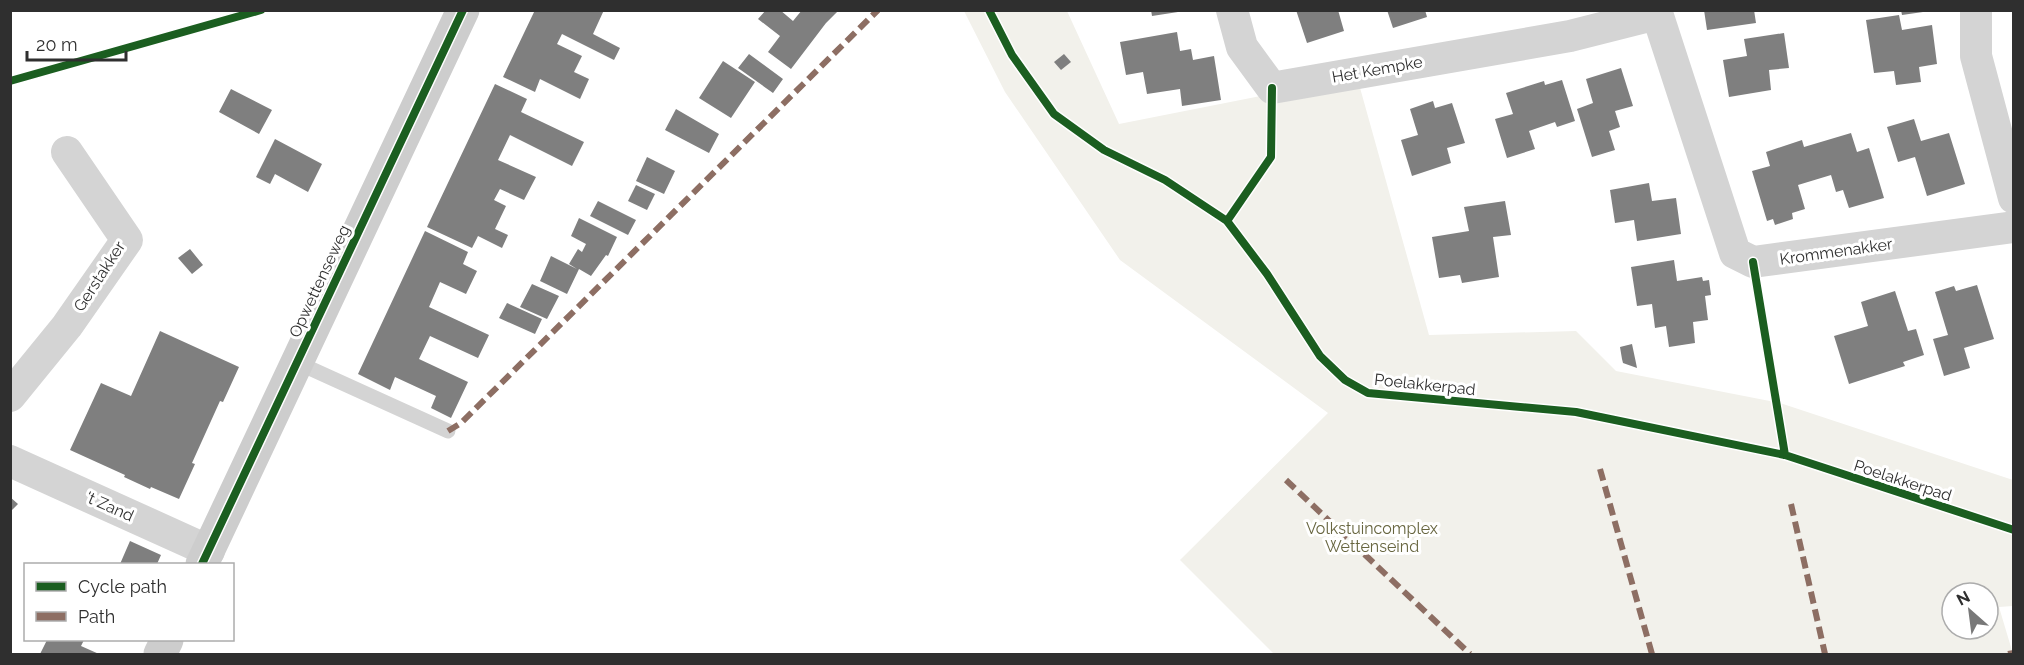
<svg xmlns="http://www.w3.org/2000/svg" width="2024" height="665" font-family="Raleway,sans-serif">
	<style>
		.green { fill: #f2f1eb; fill-rule: evenodd }
		.building { fill: #7f7f7f }
		.lines { fill: none; stroke-linecap: round; stroke-linejoin: round }
		.lane { stroke: #d4d4d4; stroke-width: 15 }
		.street { stroke: #d4d4d4; stroke-width: 32 }
		.secondary { stroke: #cdcdcd; stroke-width: 33 }
		.quiet { stroke: #8d6e63; stroke-width: 6; stroke-dasharray: 12 6; stroke-linecap: butt }
		.cycleway-casing { stroke: #fff; stroke-width: 11 }
		.cycleway { stroke: #1b5e20; stroke-width: 8 }
		.labels { text-anchor: middle; stroke-width: 6; stroke-linejoin: round; paint-order: stroke }
		.street-label { font-size: 16px; fill: #2f2f2f; stroke: #fff }
		.park-label { font-size: 16px; fill: #67653f; stroke: #fff }
	</style>
	<rect width="100%" height="100%" fill="#fff"/>
	<!-- green -->
	<path class="green" d="M964 11H1067L1119 124 1357 77 1429 335 1576 331 1616 371 1780 403 2013 480V606L1999 607 2013 654H1274L1180 560 1328 413 1120 260 1005 92ZM1952 593H1988V629H1952Z"/>
	<!-- building -->
	<path class="building" d="M535 10H604L593 34 620 48 614 60 562 34 557 44 582 56 574 72 589 79 580 99 540 79 535 92 503 77Z
		M766 10H780L793 21 802 10H839L826 23 791 69 768 52 780 36 758 19Z
		M1151 10H1178V12L1152 16Z
		M1296 10H1338L1344 31 1307 43Z
		M1387 10H1425L1427 17 1393 28Z
		M1704 10H1754L1756 23 1707 30Z
		M1901 10H1923V12L1902 15Z
		M1899 15 1902 30 1932 25 1937 64 1919 67 1921 82 1896 85 1894 71 1874 73 1866 20Z
		M1177 32 1180 51 1191 49 1193 60 1214 56 1221 100 1182 106 1180 89 1147 94 1143 72 1126 75 1120 42Z
		M1784 33 1789 68 1769 70 1771 90 1729 97 1723 60 1747 56 1744 39Z
		M749 54 783 79 773 93 738 68Z
		M1064 54 1071 62 1061 70 1054 62Z
		M723 61 755 82 731 118 699 98Z
		M1621 68 1633 106 1615 111 1620 127 1609 131 1615 150 1592 157 1577 109 1593 103 1586 79Z
		M1562 80 1575 121 1557 127 1555 122 1529 131 1535 149 1507 158 1495 119 1513 114 1506 93 1544 81 1545 85Z
		M495 84 527 99 521 112 584 142 572 166 510 135 498 160 536 177 524 200 500 189 494 200 506 206 495 229 508 235 502 248 478 236 472 248 427 227Z
		M231 89 272 110 259 134 219 112Z
		M1433 101 1435 108 1452 103 1465 143 1447 148 1451 163 1412 176 1401 140 1418 135 1410 109Z
		M676 109 719 134 709 153 665 130Z
		M1914 119 1921 141 1949 133 1965 184 1927 196 1915 157 1898 162 1887 127Z
		M1851 133 1857 152 1869 148 1884 198 1849 208 1843 190 1836 192 1831 175 1798 185 1805 209 1792 213 1793 219 1775 225 1773 219 1767 221 1752 171 1770 166 1766 152 1802 140 1804 147Z
		M275 139 322 164 308 192 275 174 270 184 256 177Z
		M647 157 675 171 664 194 636 181Z
		M1649 183 1652 201 1676 198 1681 234 1637 241 1634 220 1615 223 1610 190Z
		M636 185 655 194 647 210 628 201Z
		M598 201 636 220 628 235 590 216Z
		M1505 201 1511 235 1493 237 1499 277 1462 283 1460 275 1439 278 1432 237 1469 231 1464 207Z
		M579 218 617 237 608 256 606 255 591 276 579 269 567 294 540 281 551 256 577 269 569 264 578 249 582 252 586 244 571 236Z
		M425 231 468 252 463 264 477 271 466 294 440 282 429 307 489 335 478 358 430 336 419 359 468 382 451 418 431 408 436 396 395 377 390 390 358 374Z
		M190 249 203 265 192 274 178 258Z
		M1674 260 1677 281 1702 277 1703 281 1709 280 1711 295 1705 296 1708 320 1693 322 1695 343 1669 347 1666 326 1655 328 1652 304 1637 306 1631 267Z
		M532 284 559 296 547 319 520 307Z
		M1977 285 1994 339 1964 348 1970 368 1944 376 1933 339 1948 335 1935 292 1954 286 1956 291Z
		M1895 291 1908 331 1916 329 1924 355 1903 362 1905 366 1849 384 1834 336 1868 326 1861 302Z
		M507 303 542 319 535 334 499 318Z
		M160 331 239 367 223 402 220 401 192 463 195 464 179 499 151 487 150 489 124 477 125 475 70 450 101 383 131 396Z
		M1632 344 1636 363 1637 368 1623 363 1622 359 1620 347Z
		M10 497 18 504 10 512Z
		M130 541 161 555 157 564H120Z
		M47 640H84L81 646 99 654H40Z"/>
	<g class="lines">
		<!-- lane -->
		<path class="lane" d="M296 362 448 431"/>
		<!-- street -->
		<path class="street" d="M1232 10 1242 47 1272 88 1570 36 1657 14
			M1656 10 1735 253 1753 262 2014 227
			M1976 10V56L2014 198
			M10 396 67 326 127 240 67 152
			M10 461 209 551"/>
		<!-- secondary -->
		<path class="secondary" d="M202 564 463 10
			M160 654 167 640"/>
		<!-- quiet -->
		<path class="quiet" d="M448 431 461 423 878 10
			M1600 469 1652 654
			M1286 480 1470 654
			M1791 504 1825 654
			M2008 654 2014 653"/>
		<defs>
			<path id="cycleway" d="M989 10 1012 55 1054 114 1104 150 1165 180 1227 221 1267 274 1320 356 1345 380 1368 393 1576 412 1785 455 2014 530
				M10 81 261 10
				M1227 221 1271 157 1272 88
				M1753 262 1785 455
				M202 564 463 10"/>
		</defs>
		<!-- cycleway casing -->
		<use href="#cycleway" class="cycleway-casing"/>
		<!-- cycleway -->
		<use href="#cycleway" class="cycleway"/>
	</g>
	<g class="labels">
		<!-- street labels -->
		<g class="street-label">
			<text transform="translate(1377 69) rotate(-10)" y="6">Het Kempke</text>
			<text transform="translate(1836 251) rotate(-8)" y="6">Krommenakker</text>
			<text transform="translate(99 276) rotate(-57)" y="6">Gerstakker</text>
			<text transform="translate(319 281) rotate(-65)" y="6">Opwettenseweg</text>
			<text transform="translate(1425 384) rotate(6)" y="6">Poelakkerpad</text>
			<text transform="translate(1903 480) rotate(18)" y="6">Poelakkerpad</text>
			<text transform="translate(110 506) rotate(24)" y="6">'t Zand</text>
		</g>
		<!-- park labels -->
		<g class="park-label">
			<text x="1372" y="534">Volkstuincomplex<tspan x="1372" dy="18">Wettenseind</tspan></text>
		</g>
	</g>
	<!-- border -->
	<rect width="2024" height="665" fill="none" stroke="#2f2f2f" stroke-width="24"/>
	<!-- legend -->
	<rect x="24" y="563" width="210" height="78" fill="#ffffff" stroke="#acacac" stroke-width="1.5"/>
	<rect x="36" y="582" width="30" height="9" fill="#1b5e20" stroke="#acacac" stroke-width="1.5"/>
	<text x="78" y="593" font-size="18" fill="#2f2f2f">Cycle path</text>
	<rect x="36" y="612" width="30" height="9" fill="#8d6e63" stroke="#acacac" stroke-width="1.5"/>
	<text x="78" y="623" font-size="18" fill="#2f2f2f">Path</text>
	<!-- north arrow -->
	<g transform="translate(1970 611) rotate(332)"><circle r="28" fill="#ffffff" stroke="#acacac" stroke-width="1.5"/>
	<path d="M0-4.5L10 22L0 15L-10 22Z" fill="#787878"/>
	<text y="-9" font-size="16" font-weight="bold" text-anchor="middle" fill="#2f2f2f">N</text>
	</g>
	<!-- scale -->
	<path d="M27 51v9h99v-9" fill="none" stroke="#2f2f2f" stroke-width="3"/>
	<text x="36" y="51" font-size="18" fill="#2f2f2f" stroke="#ffffff" stroke-width="4.5" paint-order="stroke">20 m</text>
</svg>
